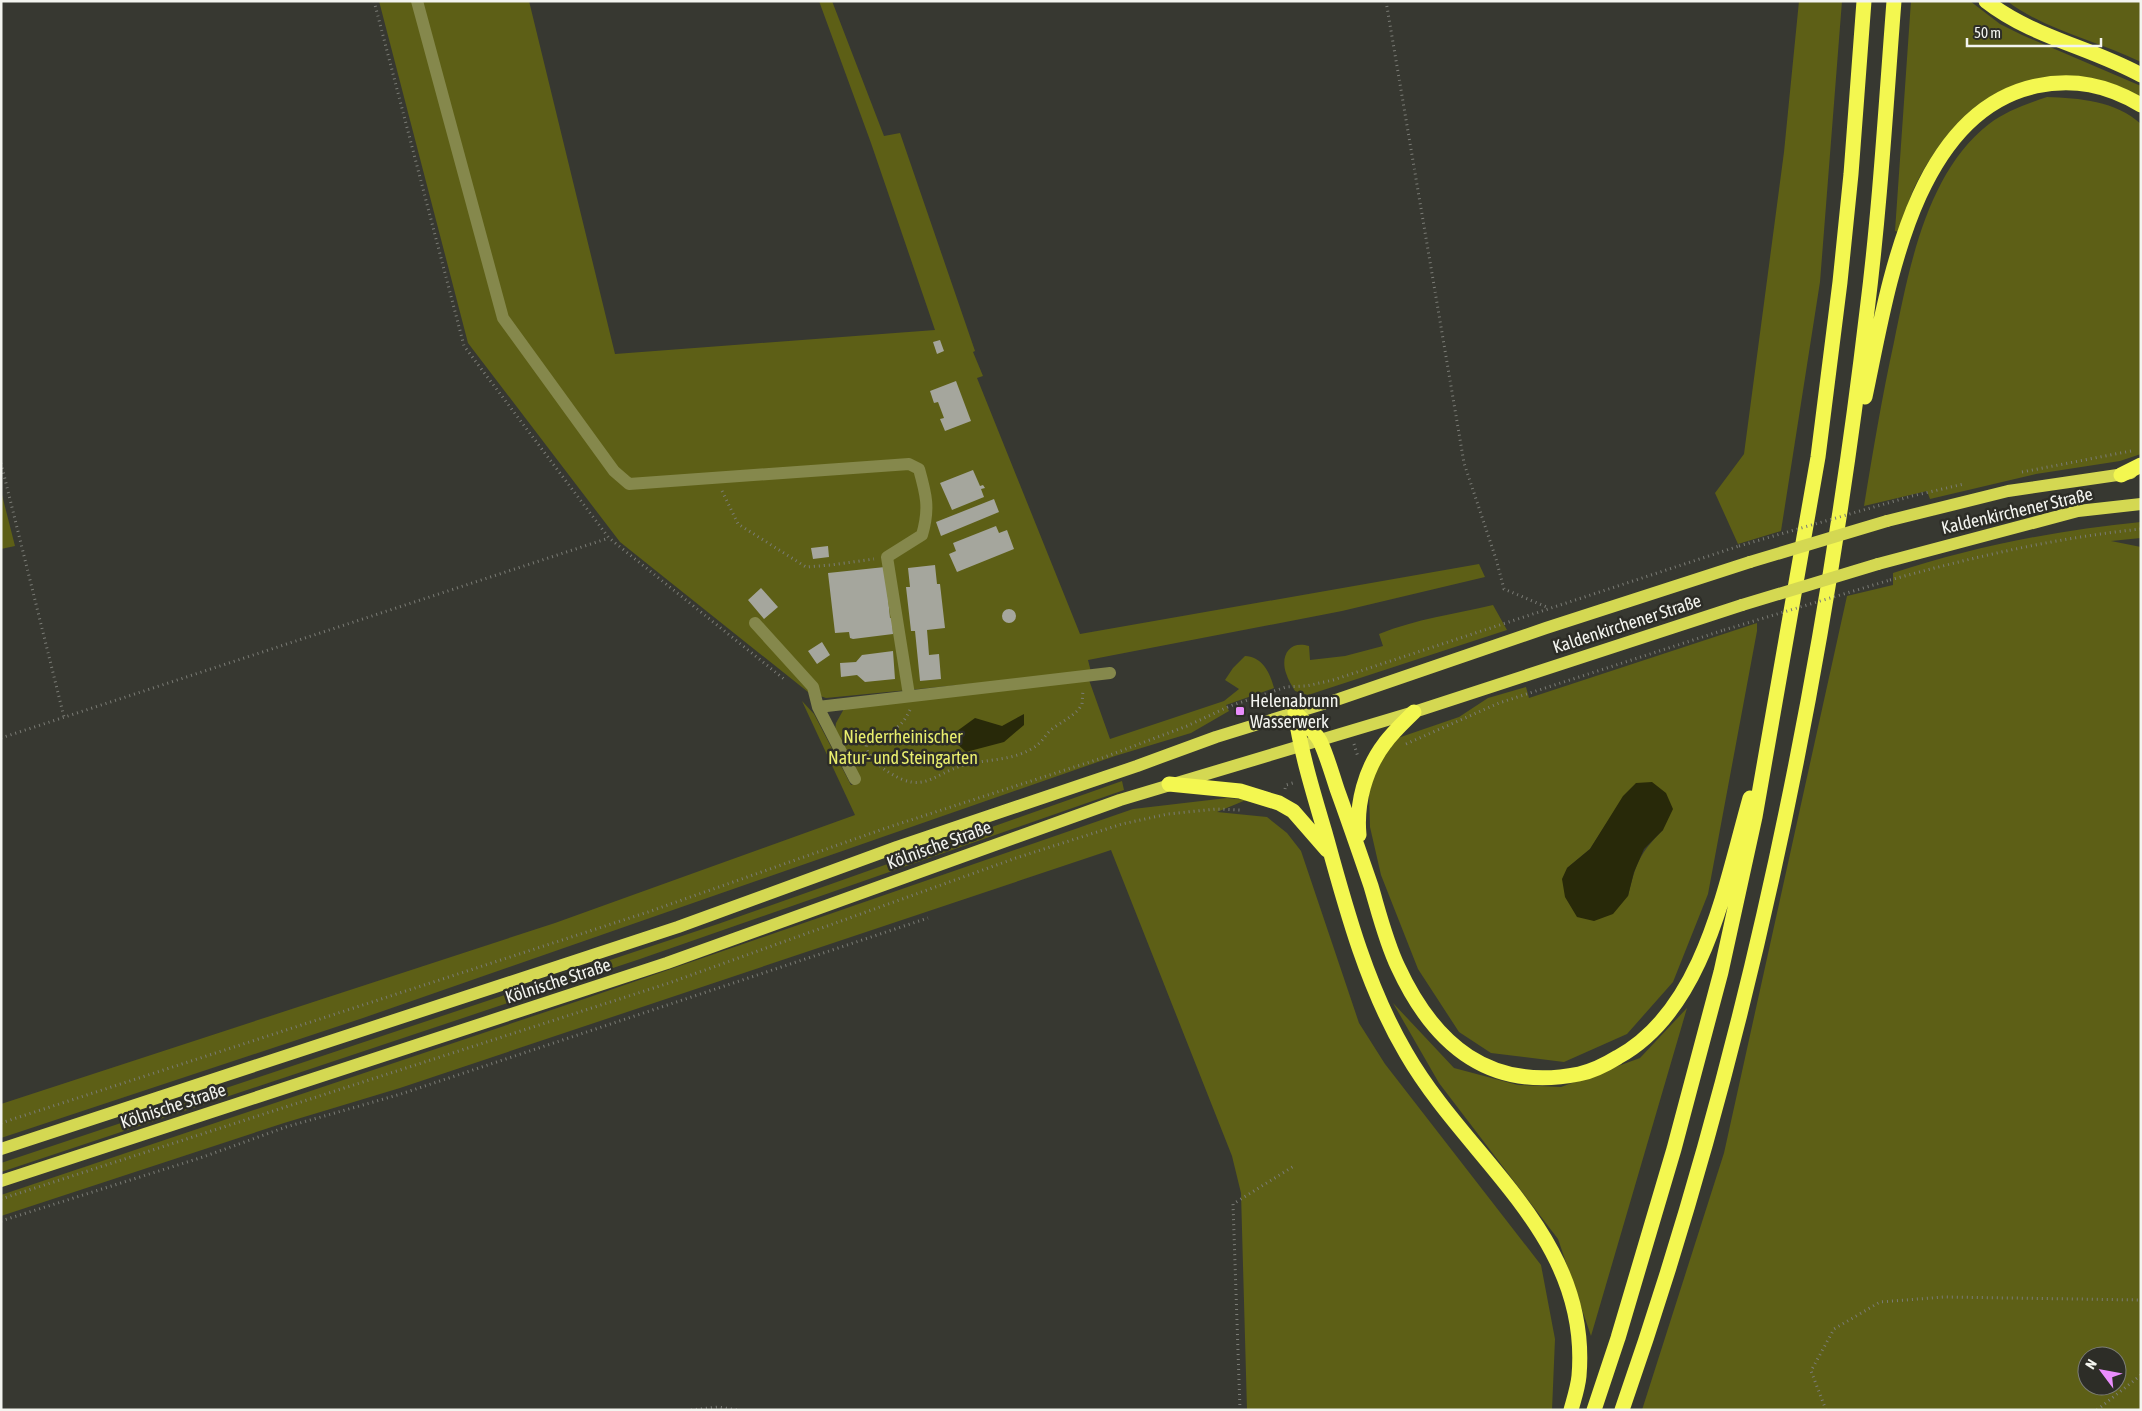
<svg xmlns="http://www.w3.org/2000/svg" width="2142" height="1411" font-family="'Asap Condensed',sans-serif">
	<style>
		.green { fill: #5d5f16; fill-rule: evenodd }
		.water { fill: #282909 }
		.building { fill: #a5a69d }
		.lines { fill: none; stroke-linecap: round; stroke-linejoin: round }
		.path { stroke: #7b7c76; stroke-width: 3; stroke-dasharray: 1 4; stroke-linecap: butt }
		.minor { stroke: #85884c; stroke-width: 12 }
		.major { stroke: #d4d852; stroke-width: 12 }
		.highway { stroke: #f3f750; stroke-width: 15 }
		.path-bridge { stroke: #7b7c76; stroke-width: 3; stroke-dasharray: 1 4; stroke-linecap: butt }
		.major-bridge { stroke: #d4d852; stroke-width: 12 }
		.poi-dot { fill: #ea8dfc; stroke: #2d2d27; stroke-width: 2 }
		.labels { text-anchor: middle; stroke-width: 5; stroke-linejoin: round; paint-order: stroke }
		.street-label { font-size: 18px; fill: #f3f4ef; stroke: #2d2d27 }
		.poi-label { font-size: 18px; fill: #f3f4ef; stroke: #2d2d27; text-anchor: start }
		.park-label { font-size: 18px; fill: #e9ee6d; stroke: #2d2d27 }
	</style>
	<rect width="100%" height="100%" fill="#373831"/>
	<!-- green -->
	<path class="green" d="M379 1H529L615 354 935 330 871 143 819 1H832L884 136 900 133 975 351 973 352 983 376 977 378 1080 634 1479 564 1485 577 1342 611 1088 660 1091 672 826 698 808 692 620 542 468 343Z
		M1799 1H1842L1820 282 1781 531 1738 544 1715 493 1744 454 1784 152Z
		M1911 1H1970L2000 24 2022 35 2141 86V97C2092 68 2032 70 1985 100 1956 118 1933 152 1917 182 1909 197 1905 216 1899 232L1895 231Z
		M2007 1H2141V62C2097 41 2045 30 2007 1Z
		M2047 97C2079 98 2116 101 2141 124V454L2120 461 2036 474 1930 499 1927 491 1864 506C1873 451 1882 397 1894 342 1909 269 1926 173 1989 124 2006 111 2026 104 2047 97Z
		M1 491 15 546 1 549Z
		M2141 522V538L2111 541 2141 547V1410H1642L1724 1153 1847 596 1893 585V573C1973 547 2057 530 2141 522ZM2087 1356H2117V1386H2087Z
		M1493 605 1507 630 1308 695 1295 691C1292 686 1288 680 1286 673 1280 655 1290 640 1309 646L1310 660 1345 656 1383 646 1379 634C1416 619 1455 614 1493 605Z
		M1757 623V631L1708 894 1673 982 1627 1034 1564 1062 1491 1053 1459 1032 1418 969 1381 875 1370 827 1369 794 1373 778 1380 762 1395 739 1459 717 1488 698 1526 687 1529 698ZM1606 824 1663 830C1639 854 1636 863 1628 896L1567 868 1590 849Z
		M1245 656C1263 657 1270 673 1274 688L1226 705 1229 711 1191 733 1115 756 363 1018 1 1138V1104L555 923 855 815 802 701 814 714 851 785 860 781 835 730 836 723 845 707 1089 680 1110 739 1224 701 1239 689 1225 680 1233 668Z
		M1122 781 1124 790 640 959 1 1172V1163L718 924Z
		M1227 798 1246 800 1217 812 1267 817 1287 833 1301 851 1359 1023 1385 1064 1541 1265 1555 1339 1552 1410H1247L1241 1193 1232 1156 1111 850 400 1088 284 1123 1 1216V1195L587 998 1133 809Z
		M1393 1003 1454 1068 1518 1085 1561 1087 1640 1058 1687 1008 1591 1336 1558 1239 1439 1083Z"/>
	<!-- water -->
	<path class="water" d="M1024 714V725L1004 742 966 752 955 742 953 734 975 718 1002 726Z
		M1652 782 1666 793 1673 809 1663 830 1644 849 1634 872 1628 896 1613 914 1594 921 1577 917 1565 897 1562 879 1567 868 1590 849 1623 796 1636 783Z"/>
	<!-- building -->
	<path class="building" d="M940 340 944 351 937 354 933 342Z
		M956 381 971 421 945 431 940 419 944 418 938 402 934 403 930 391Z
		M973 470 980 486 983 485 985 488 981 489 984 497 952 510 940 483Z
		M994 499 999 512 941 536 936 522Z
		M996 526 999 533 1007 530 1014 549 957 572 949 554 956 551 953 543Z
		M828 546 829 557 813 559 811 548Z
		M935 565 937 584H940L945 628 927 630 928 642 929 655 939 654 941 679 920 681 915 631H911L906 587H910L908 568Z
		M885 567 890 618H892L893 634 853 639 850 638 849 632 835 633 828 573Z
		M761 588 778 607 764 619 748 600Z
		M1002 616a7 7 0 1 1 14 0a7 7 0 1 1-14 0Z
		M822 642 830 655 817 664 808 651Z
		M893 651 895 679 865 682 857 675 841 677 840 663 856 662 862 655Z"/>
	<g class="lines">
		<!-- path -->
		<path class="path" d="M374 1 464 346 609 538 784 679
			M1386 1 1464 463 1496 559 1504 589 1549 608
			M1 463 64 717
			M2022 472 2131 451
			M722 491 738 524 806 567 831 565 874 559
			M1912 496 1964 484
			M1890 580C1973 557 2055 538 2141 529
			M910 710C905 720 900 727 890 731 878 736 868 731 866 748 871 759 880 767 890 773 924 794 931 775 964 765 987 759 1012 761 1033 748 1042 743 1045 735 1052 729 1061 722 1071 718 1079 709L1082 704 1083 690
			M1 738 609 538
			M1354 744 1358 757
			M1406 744 1499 703 1724 630
			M1285 789 1286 785 1296 782
			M1 1123 648 912 886 828 1102 758 1187 726 1230 706 1286 687 1306 686 1333 680 1739 546
			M1 1199 669 983 1016 858 1122 824 1168 814 1216 809 1240 810
			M1 1221 203 1157 286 1127 401 1094 928 918
			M691 1410 718 1407 738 1410
			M1240 1410 1233 1204 1294 1166
			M1826 1410 1811 1371 1834 1329 1880 1302 1944 1297 2141 1300
			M2097 1410 2141 1375"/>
		<!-- minor -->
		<path class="minor" d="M417 1 503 318 614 471 629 484 909 464 919 469C926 494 930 508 922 535L887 557 909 695
			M755 623 813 687 818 707 855 779
			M818 707 1110 673"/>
		<!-- major -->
		<path class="major" d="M1887 521 2008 491 2131 473
			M1878 564 2078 511 2141 504
			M1 1149 678 927 897 847 1137 766 1216 737 1339 699 1546 628 1750 562
			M1 1181 667 963 1120 800 1414 712 1742 605"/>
		<!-- highway -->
		<path class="highway" d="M1986 1C2032 37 2090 47 2141 75
			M1865 397C1887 295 1911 113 2036 86 2074 78 2107 85 2141 105
			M2121 475 2141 465
			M1295 712C1303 721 1314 730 1320 741 1327 756 1332 774 1337 789 1349 822 1360 854 1371 886 1379 913 1386 942 1398 967 1434 1045 1490 1092 1579 1074 1594 1071 1605 1065 1618 1057 1704 1010 1725 886 1750 798
			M1295 712C1301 754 1314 795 1326 836 1346 909 1367 987 1406 1053 1468 1161 1591 1236 1579 1376 1578 1387 1574 1399 1571 1410
			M1169 784 1240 791 1279 803 1293 811 1327 850
			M1359 835C1356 804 1365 769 1385 743 1393 732 1404 722 1414 712
			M1594 1410 1618 1338 1674 1149 1721 972 1755 817 1818 457 1840 282 1851 174 1864 1
			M1622 1410C1746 1055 1823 683 1867 311 1880 208 1886 104 1894 1"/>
		<!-- path-bridge -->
		<path class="path-bridge" d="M1739 546 1912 496
			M1724 630 1890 580"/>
		<!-- major-bridge -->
		<path class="major-bridge" d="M1750 562 1887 521
			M1742 605 1878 564"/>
	</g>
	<!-- markers -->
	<rect class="poi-dot" x="1235" y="706" width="10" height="10" rx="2.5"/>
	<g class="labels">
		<!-- street labels -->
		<g class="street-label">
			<text transform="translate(2017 511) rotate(-13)" y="6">Kaldenkirchener Straße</text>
			<text transform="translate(1627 624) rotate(-18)" y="6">Kaldenkirchener Straße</text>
			<text transform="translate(939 845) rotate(-20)" y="6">Kölnische Straße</text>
			<text transform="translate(558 981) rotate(-18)" y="6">Kölnische Straße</text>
			<text transform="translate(173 1106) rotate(-18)" y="6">Kölnische Straße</text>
		</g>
		<!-- poi labels -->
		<g class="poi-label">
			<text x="1250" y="707">Helenabrunn<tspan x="1250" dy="21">Wasserwerk</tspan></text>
		</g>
		<!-- park labels -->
		<g class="park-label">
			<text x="903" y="743">Niederrheinischer<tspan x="903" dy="21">Natur- und Steingarten</tspan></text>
		</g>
	</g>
	<!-- border -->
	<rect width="2142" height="1411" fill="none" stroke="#f3f4ef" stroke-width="5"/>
	<!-- north arrow -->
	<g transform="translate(2102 1371) rotate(302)"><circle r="24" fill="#2d2d27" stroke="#7c7d77"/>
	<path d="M0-4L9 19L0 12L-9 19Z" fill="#ea8dfc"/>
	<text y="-8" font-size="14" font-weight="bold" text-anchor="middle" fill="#f3f4ef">N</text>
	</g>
	<!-- scale -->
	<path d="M1967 38v8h134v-8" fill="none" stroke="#f3f4ef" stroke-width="2.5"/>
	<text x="1974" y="38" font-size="15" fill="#f3f4ef" stroke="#2d2d27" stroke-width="4" paint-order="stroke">50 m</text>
</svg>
